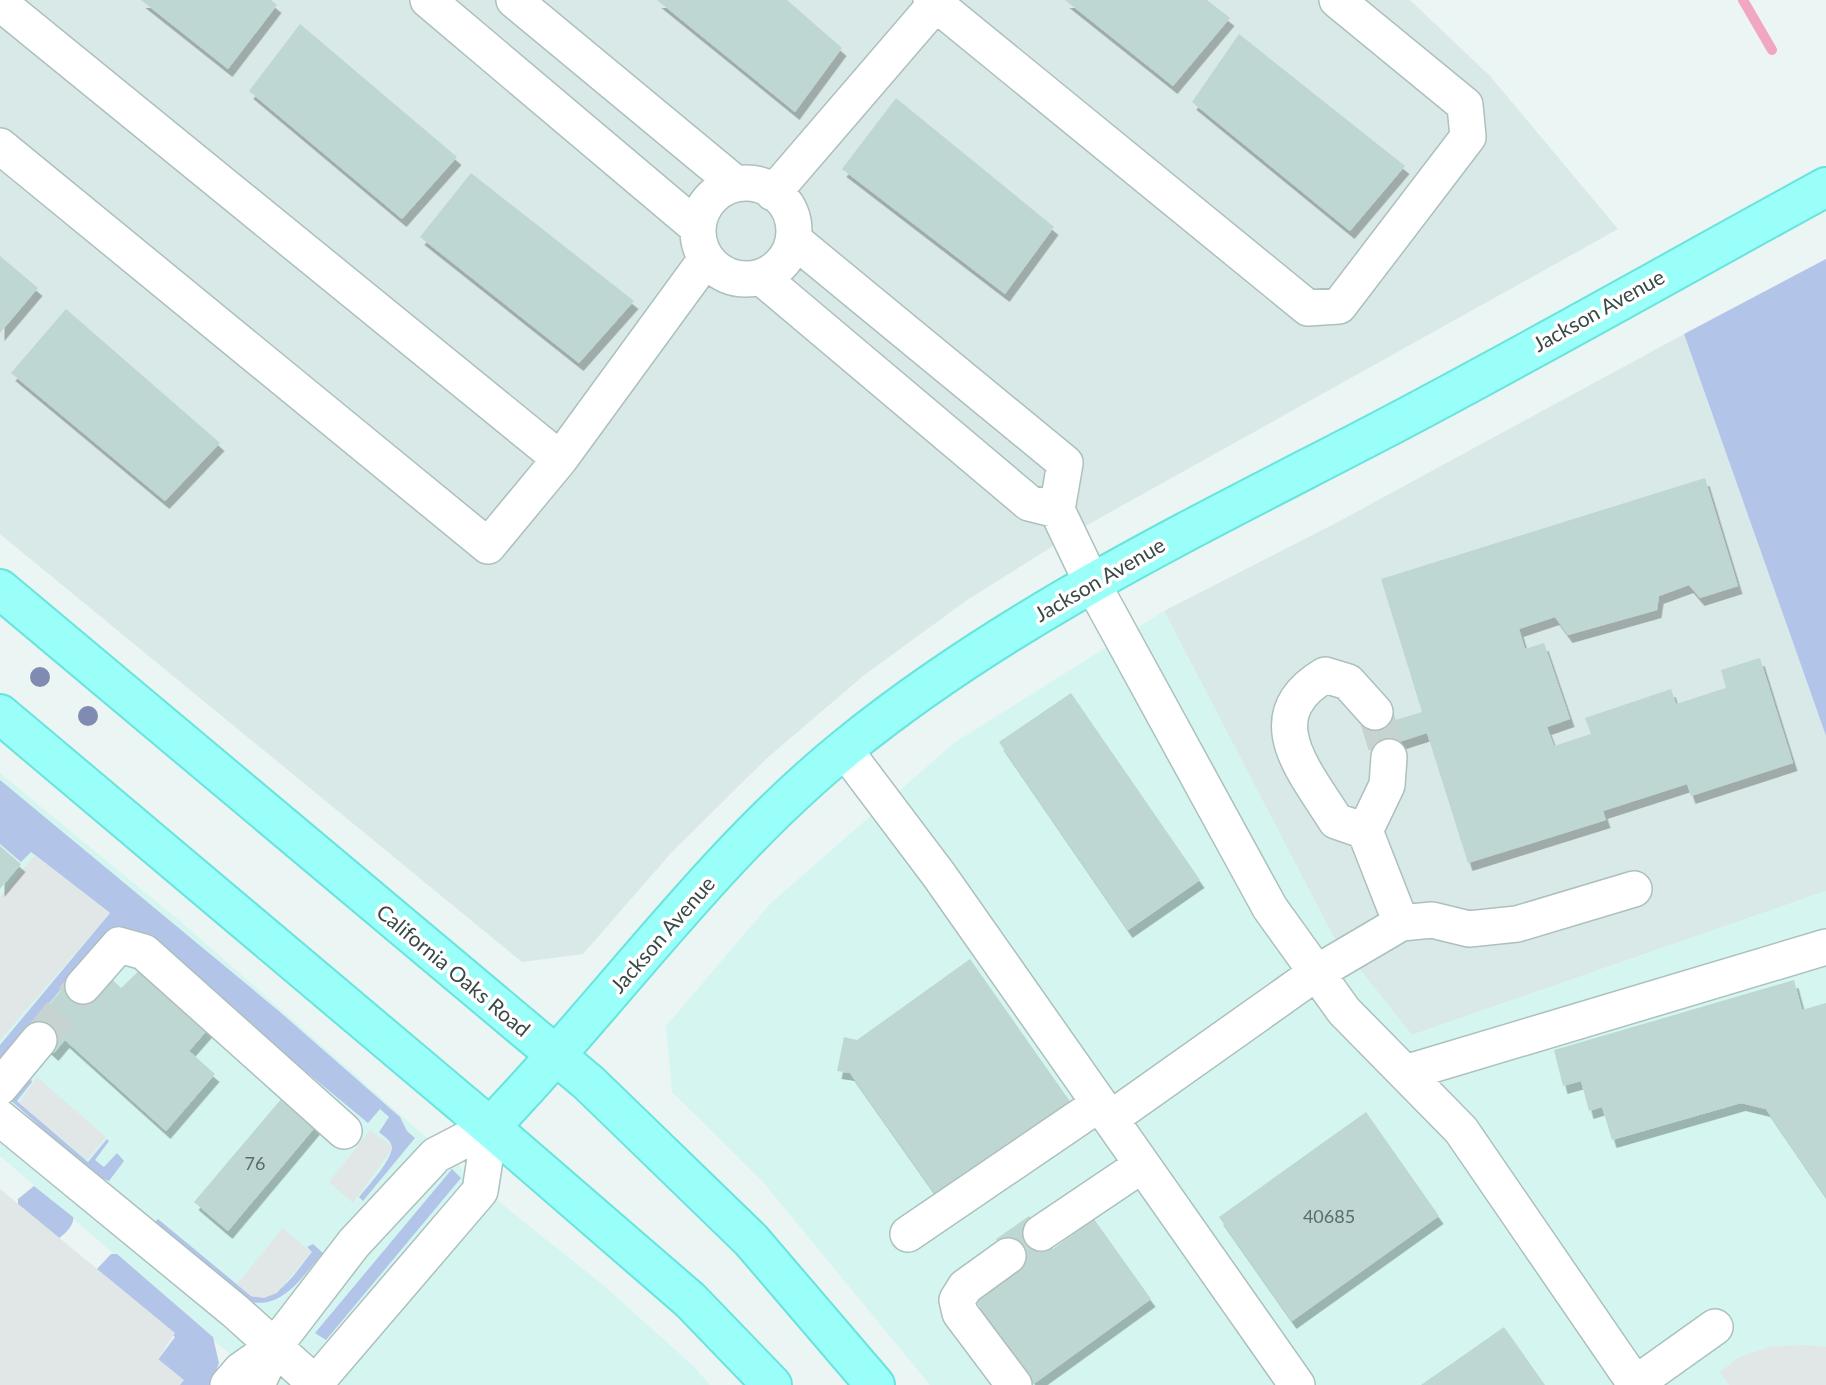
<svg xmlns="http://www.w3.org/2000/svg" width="1826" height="1385" font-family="Lato,sans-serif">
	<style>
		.residential { fill: #d8e9e7 }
		.commercial { fill: #d5f6f0 }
		.green { fill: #b3c4e9 }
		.parking { fill: #e1e6e6 }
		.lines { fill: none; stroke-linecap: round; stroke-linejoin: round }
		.stream { stroke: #f1a7c1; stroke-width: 10 }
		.building { fill: #bfd7d3; filter: url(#shadow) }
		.minor-tunnel { stroke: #c6d3d1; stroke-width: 35; stroke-dasharray: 35 18; stroke-linecap: butt }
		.minor-casing { stroke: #acc0be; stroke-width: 38 }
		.major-casing { stroke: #68e4dd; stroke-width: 42 }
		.minor { stroke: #fff; stroke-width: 35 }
		.major { stroke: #9afef9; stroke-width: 38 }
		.tree { fill: #808bb2 }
		.labels { text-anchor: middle; stroke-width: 7; stroke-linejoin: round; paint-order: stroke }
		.number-label { font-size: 18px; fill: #5a6c69 }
		.street-label { font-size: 21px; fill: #384946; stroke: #fff }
	</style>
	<defs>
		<filter id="shadow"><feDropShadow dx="4.5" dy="8" stdDeviation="0" flood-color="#0004"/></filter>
	</defs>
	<rect width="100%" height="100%" fill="#eaf5f4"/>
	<!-- residential -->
	<path class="residential" d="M0 0H1410L1490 76 1618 229 1080 529 967 600 863 676 766 759 671 853 583 954 522 962 0 534Z
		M1684 334 1826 736V891L1412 1035 1333 936 1164 611 1336 523Z"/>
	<!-- commercial -->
	<path class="commercial" d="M1164 611 1333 936 1412 1035 1826 891V1385H930L763 1182 672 1092 666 1026 770 904 954 743Z
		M0 773 181 922 508 1209 602 1284 692 1365 710 1385H266L0 1156Z"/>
	<!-- green -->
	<path class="green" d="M1826 259V736L1684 334Z
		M0 780 280 1012 400 1117 407 1131 415 1138 363 1201 359 1197C367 1187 397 1155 391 1144 389 1139 382 1135 379 1132L389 1117 380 1109 368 1123 140 934 72 976 27 1030 0 1069V1045L110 913 31 852 21 862 0 844Z
		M29 1075 32 1082 17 1101 88 1162 107 1139 109 1141 95 1160 104 1167 117 1153 124 1161 109 1181 95 1175 7 1097Z
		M452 1169 461 1178 326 1340 315 1333Z
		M34 1186 73 1217C75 1224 65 1234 59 1238L18 1205V1199Z
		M158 1219 251 1296C280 1302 295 1272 312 1252L307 1247 313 1244 323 1253C300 1279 281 1313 243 1300L154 1223Z
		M111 1254H117L213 1337 219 1363 211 1385H177L157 1361 175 1337 105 1277 82 1285Z"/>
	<!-- parking -->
	<path class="parking" d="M35 855 110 913 0 1040V897Z
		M37 1077 106 1137 87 1160 19 1103Z
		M370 1130 390 1144 392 1149 353 1203 329 1182Z
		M0 1189 175 1333 158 1359 184 1380 180 1385H0Z
		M283 1228 311 1252 277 1293 264 1298 251 1296 237 1284Z
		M1801 1345 1826 1347V1385H1729L1720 1372 1739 1357 1770 1347Z"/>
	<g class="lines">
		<!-- stream -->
		<path class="stream" d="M1743 0 1772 50"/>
	</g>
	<!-- building -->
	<path class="building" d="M141 0H271L277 5 228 69Z
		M657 0H787L842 48 795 112Z
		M1065 0H1207L1230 18 1173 86Z
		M300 24 457 157 402 219 249 91Z
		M1239 34 1405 166 1350 231 1192 102Z
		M896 98 1054 227 1005 294 842 169Z
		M471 173 634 301 579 363 420 237Z
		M0 256 38 288 0 333Z
		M66 309 220 443 165 501 11 373Z
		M1705 478 1738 586 1700 598 1689 585 1659 596 1657 610 1568 635 1555 617 1519 629 1525 649 1544 643 1570 719 1547 727 1554 746 1591 734 1585 718 1671 689 1676 704 1726 688 1721 670 1760 658 1793 763 1691 796 1687 784 1603 811 1606 820 1468 863 1427 733 1371 751 1365 729 1422 712 1381 579Z
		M1071 693 1200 880 1128 930 999 742Z
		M0 846 21 864 0 889Z
		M970 959 1074 1107 941 1202 850 1073 837 1071 844 1037 857 1040Z
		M141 969 209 1028 189 1051 215 1074 166 1131 65 1040 54 1053 28 1030 72 977H110L121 988Z
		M1794 980 1802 1010 1826 1003V1197L1766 1109 1741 1103 1612 1140 1602 1107 1589 1111 1581 1081 1563 1086 1554 1050Z
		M282 1098 316 1126 228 1231 194 1202Z
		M1366 1112 1439 1216 1292 1321 1219 1217Z
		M1029 1216 1053 1249 1094 1219 1151 1299 1035 1383 975 1300 1018 1269 996 1239Z
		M1504 1327 1545 1385H1421Z"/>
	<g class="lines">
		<!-- minor-tunnel -->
		<path class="minor-tunnel" d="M1375 712 1389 757
			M39 1040 83 986"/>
		<defs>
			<path id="minor" d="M428 0 698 228
				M514 0 736 184
				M931 0 1308 308 1339 306 1468 137 1465 105 1337 0
				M0 3 560 459
				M0 146 488 546 560 459 706 259
				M698 231a48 48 0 1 1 96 0a48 48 0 1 1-96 0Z
				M773 193 939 0
				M794 240 1065 463 1057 510 1091 581 1270 908 1344 1011 1461 1130 1636 1385
				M761 277 1029 503 1057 510
				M844 749 939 875 1297 1385
				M1389 757 1387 785 1365 831 1401 923
				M1365 831 1336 821C1305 771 1255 717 1325 675L1348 682 1375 712
				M83 986 119 945 144 952 344 1131
				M1405 1073 1826 947
				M0 1087 39 1040
				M0 1118 235 1311 317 1385
				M1110 1119 1316 973 1401 923 1432 920 1469 929 1517 924 1634 889
				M1041 1233 1142 1165
				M908 1234 1099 1104
				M1008 1256 965 1287 957 1300 960 1313 1014 1385
				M1635 1384 1715 1327
				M228 1385 241 1370 271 1349
				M257 1385 274 1347 354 1243 436 1155 490 1127
				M314 1385 480 1191 490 1127"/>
			<path id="major" d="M0 589 589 1083 751 1240 875 1385
				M0 714 490 1127 690 1300 772 1385
				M490 1127C611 1002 712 856 848 746 1010 615 1198 526 1382 430 1531 352 1678 268 1826 187"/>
		</defs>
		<!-- minor casing -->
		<use href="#minor" class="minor-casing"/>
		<!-- major casing -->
		<use href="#major" class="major-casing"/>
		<!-- minor -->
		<use href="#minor" class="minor"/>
		<!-- major -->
		<use href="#major" class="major"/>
	</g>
	<!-- trees -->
	<g class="tree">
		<circle cx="40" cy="677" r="10"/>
		<circle cx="88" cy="716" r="10"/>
	</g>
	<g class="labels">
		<!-- number labels -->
		<g class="number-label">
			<text x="255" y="1170">76</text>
			<text x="1329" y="1223">40685</text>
		</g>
		<!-- street labels -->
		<g class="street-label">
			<text transform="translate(1599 311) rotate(-29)" y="7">Jackson Avenue</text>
			<text transform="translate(1100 580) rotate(-30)" y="7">Jackson Avenue</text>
			<text transform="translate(663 935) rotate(-49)" y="7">Jackson Avenue</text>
			<text transform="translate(453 971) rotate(40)" y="7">California Oaks Road</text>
		</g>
	</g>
</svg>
